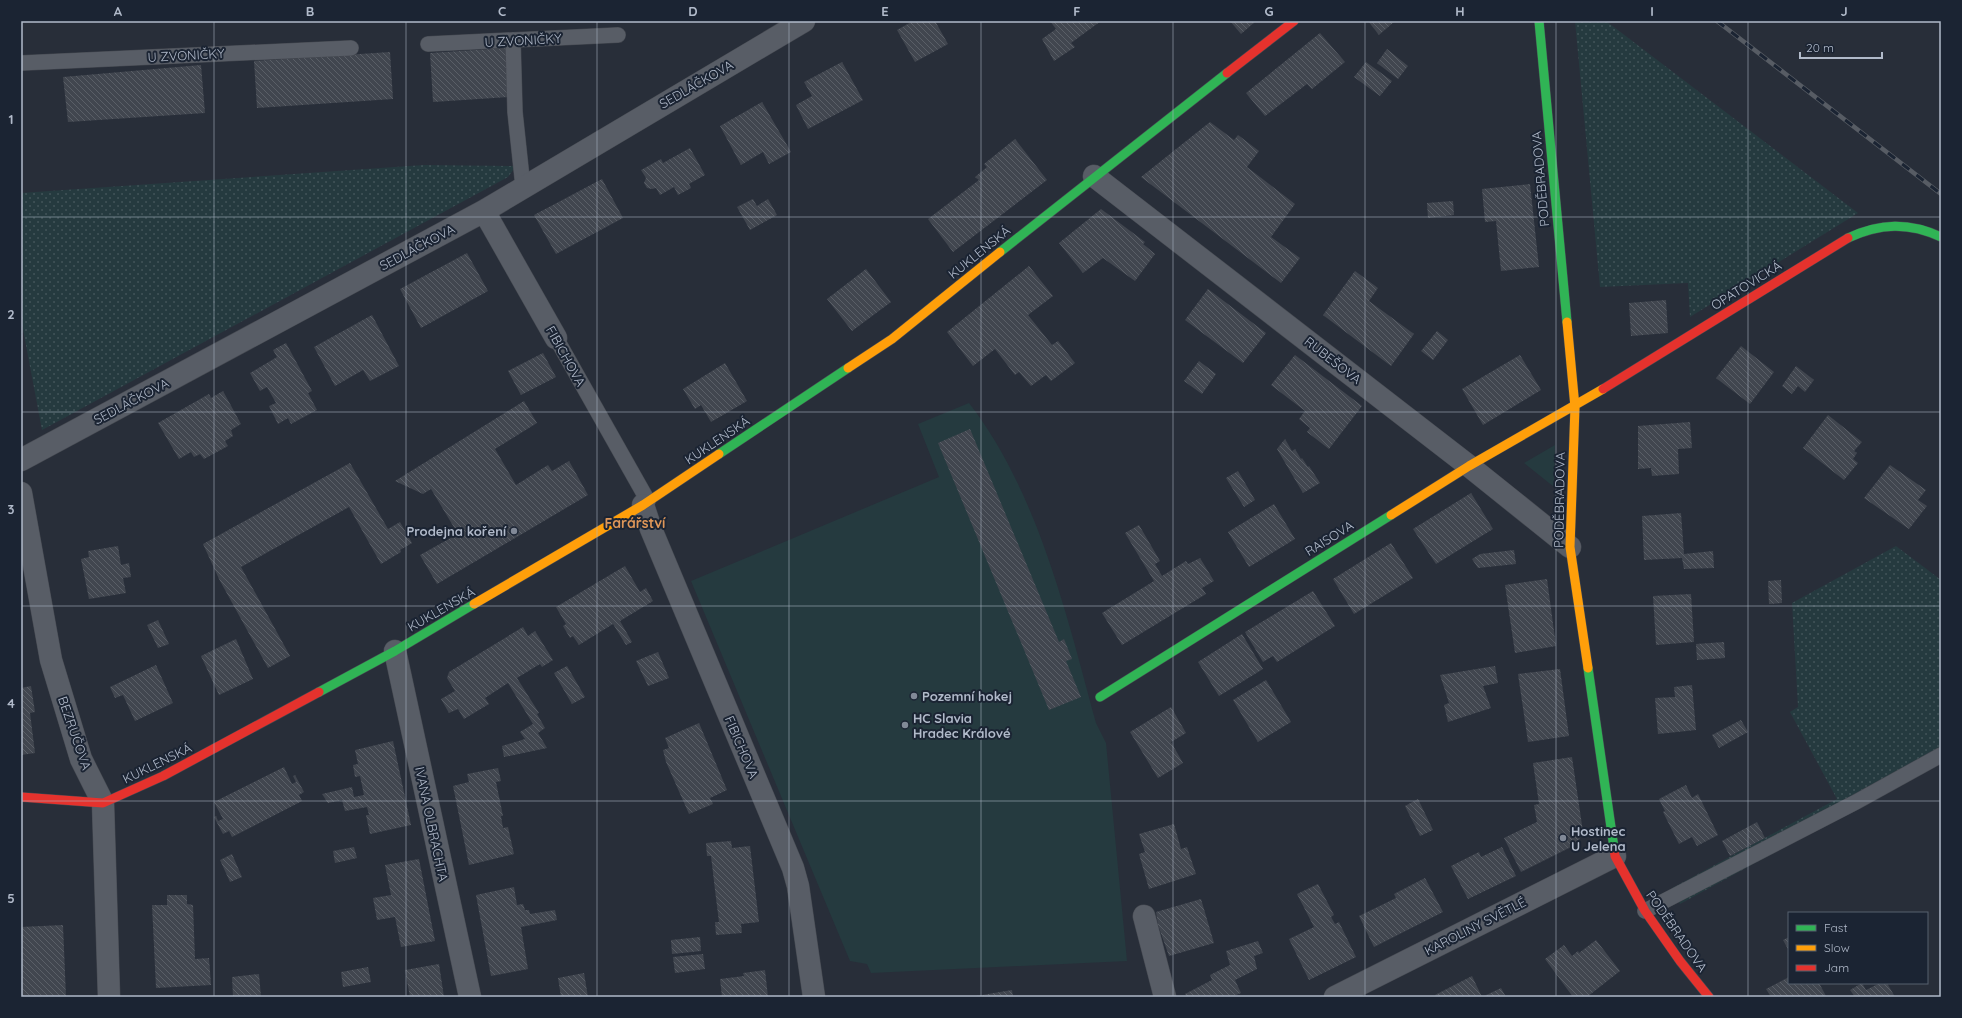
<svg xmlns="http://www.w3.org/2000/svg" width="1962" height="1018" font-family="Quicksand,sans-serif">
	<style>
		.green { fill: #253a3f }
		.park { fill: url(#park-dots) }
		.building { fill: url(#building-back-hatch) }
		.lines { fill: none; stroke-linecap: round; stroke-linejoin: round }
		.lane-casing { stroke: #454951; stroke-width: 16 }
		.street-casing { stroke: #454951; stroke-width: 23 }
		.fast-casing { stroke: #454951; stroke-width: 10 }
		.slow-casing { stroke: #454951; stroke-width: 10 }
		.jam-casing { stroke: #454951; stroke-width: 10 }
		.lane { stroke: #585d66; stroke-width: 15 }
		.street { stroke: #585d66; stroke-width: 22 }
		.fast { stroke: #30b455; stroke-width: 9 }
		.slow { stroke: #ff9f0a; stroke-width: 9 }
		.jam { stroke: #e5322d; stroke-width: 9 }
		.rail-casing { stroke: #575c64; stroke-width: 4.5 }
		.rail { stroke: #1b2433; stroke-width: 3; stroke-dasharray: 9; stroke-linecap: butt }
		.grid { fill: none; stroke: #b1baca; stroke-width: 1; stroke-opacity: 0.55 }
		.poi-dot { fill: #818997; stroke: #1b2433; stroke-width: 1.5 }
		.labels { text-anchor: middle; stroke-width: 4; stroke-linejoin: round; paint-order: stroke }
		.street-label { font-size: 13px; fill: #b1baca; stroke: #1b2433 }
		.poi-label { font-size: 13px; font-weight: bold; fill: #b1baca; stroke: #1b2433; text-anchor: start }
		.neighbourhood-label { font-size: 14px; font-weight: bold; fill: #dd9659; stroke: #1b2433 }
		.neatline { fill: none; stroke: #b1baca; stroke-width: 1.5 }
		.grid-label { font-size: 13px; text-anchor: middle; font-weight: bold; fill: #b1baca }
	</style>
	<defs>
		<pattern id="park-dots" width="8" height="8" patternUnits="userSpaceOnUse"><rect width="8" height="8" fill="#253a3f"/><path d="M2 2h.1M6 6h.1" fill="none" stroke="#425459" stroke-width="1.8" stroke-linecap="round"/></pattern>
		<pattern id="building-back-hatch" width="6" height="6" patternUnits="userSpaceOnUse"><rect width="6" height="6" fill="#41464f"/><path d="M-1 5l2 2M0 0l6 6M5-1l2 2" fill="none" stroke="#5a5f67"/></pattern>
	</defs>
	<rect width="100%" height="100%" fill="#282e39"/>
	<!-- green -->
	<path class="green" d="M969 403C1038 492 1067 616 1096 723L1106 743 1127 961 871 973 867 964 850 961 691 581 939 477 918 424Z
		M1555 445 1554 487 1524 463Z"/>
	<!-- park -->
	<path class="park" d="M1575 21H1606L1858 213 1690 317 1688 283 1600 287Z
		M424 165 516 166 508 177 42 430 21 319V193Z
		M1896 546 1941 580V762L1680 904 1672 888 1837 799 1790 712 1798 707 1792 603Z"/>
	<!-- building -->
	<path class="building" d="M913 21H935L948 44 915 62 897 30Z
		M1050 21H1101L1071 43 1075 47 1054 61 1042 39 1056 29Z
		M1230 21H1256L1241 34Z
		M1368 21H1395L1379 35Z
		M1320 33 1345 62 1312 89 1307 84 1265 116 1246 93Z
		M506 48 509 97 433 102 430 53Z
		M1387 49 1408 66 1398 79 1377 63Z
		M390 52 393 99 257 108 254 61Z
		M842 62 863 100 808 129 796 105 812 96 804 82Z
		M1366 62 1392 81 1380 96 1354 77Z
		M201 65 205 113 68 122 63 77Z
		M762 102 791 152 769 164 763 152 741 165 720 126Z
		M1210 122 1234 140 1238 135 1259 151 1247 167 1295 204 1271 237 1300 258 1281 283 1141 177Z
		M1015 139 1047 180 953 252 928 219 979 180 975 177 987 167 984 164Z
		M690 148 705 175 689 184 691 188 678 195 674 187 660 195 656 188 652 189 647 188 644 183 646 178 641 170 661 159 663 163Z
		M602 179 623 218 556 254 534 215Z
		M1530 184 1539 267 1501 271 1496 221 1485 222 1482 189Z
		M753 199 757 206 768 199 777 215 750 230 737 207Z
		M1453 201 1454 215 1428 218 1427 203Z
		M1101 209 1145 242 1143 244 1155 254 1135 281 1103 258 1083 273 1059 243Z
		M467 253 488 291 421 328 400 289Z
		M1029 266 1053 296 1028 315 1052 345 1058 341 1075 363 1051 381 1046 375 1031 386 1019 372 1015 375 995 349 973 366 947 332Z
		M866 269 891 302 852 331 827 299Z
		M1355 271 1378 288 1369 301 1414 334 1391 366 1323 315Z
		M1208 289 1266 333 1243 363 1185 320Z
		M1666 300 1668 333 1631 336 1629 303Z
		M372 315 399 366 370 381 363 370 335 386 314 347Z
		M1437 331 1448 340 1433 360 1421 351Z
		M286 343 312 391 308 393 317 410 291 424 288 418 278 424 269 406 276 403 267 387 260 391 250 373 277 357 273 350Z
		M1741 346 1774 372 1750 404 1716 378Z
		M543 353 556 377 521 395 508 371Z
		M1295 355 1362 406 1329 449 1307 432 1310 428 1299 419 1305 411 1271 385Z
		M1520 355 1541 390 1483 425 1462 389Z
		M1199 361 1216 374 1202 394 1184 381Z
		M725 363 747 401 711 422 701 405 695 409 683 389Z
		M1796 366 1814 380 1805 392 1798 386 1792 394 1782 386Z
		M223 391 241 424 231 430 233 436 225 441 228 446 204 459 200 454 194 457 191 452 179 459 158 423 209 394 211 398Z
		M524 401 537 423 495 449 516 485 548 465 552 471 569 461 588 495 437 584 420 555 458 534 431 489 423 494 395 481Z
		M1828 415 1862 442 1854 451 1857 453 1853 459 1858 463 1844 480 1803 448Z
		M1690 422 1692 448 1678 449 1679 474 1652 476 1651 468 1638 469V426Z
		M970 429 1059 642 1064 639 1072 659 1066 661 1081 697 1049 710 938 443Z
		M1285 439 1292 451 1295 449 1301 459 1302 458 1308 467 1309 466 1320 483 1303 493 1277 449Z
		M350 463 388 529 400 522 412 543 400 550 401 552 381 564 349 507 241 567 290 656 268 668 219 579 203 544Z
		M1890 465 1926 490 1918 500 1927 506 1909 529 1864 498Z
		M1238 471 1255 500 1244 507 1226 478Z
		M1471 493 1493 529 1436 564 1413 529Z
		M1274 504 1295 539 1249 567 1228 532Z
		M1681 513 1684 554 1713 551 1714 568 1684 569 1682 558 1644 560 1642 516Z
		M1139 525 1160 561 1155 564 1162 576 1186 561 1188 564 1200 558 1214 581 1202 588 1206 594 1122 645 1102 613 1154 581 1125 533Z
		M1391 543 1413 578 1354 614 1333 579Z
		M118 546 121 565 129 563 131 577 123 578 126 593 89 599 81 559 89 557 88 551Z
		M1514 550 1516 564 1478 568 1472 559 1480 554Z
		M625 566 640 592 646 588 653 601 620 621 632 642 626 645 613 624 579 645 573 636 570 638 563 626 566 624 556 607Z
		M1547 579 1556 646 1515 653 1505 585Z
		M1781 580 1782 603 1769 604 1768 581Z
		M1313 591 1335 626 1277 662 1273 656 1263 662 1245 632Z
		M1691 594 1694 642 1656 645 1653 596Z
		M158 620 169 644 158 648 147 625Z
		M523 627 528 636 535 631 553 660 542 667 540 664 517 678 539 713 537 714 545 728 538 733 547 748 504 757 502 746 525 739 520 732 533 724 508 683 485 698 489 704 464 719 458 709 449 713 441 699 455 691 447 678 449 672Z
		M1242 634 1263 669 1219 696 1198 662Z
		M236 639 253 679 219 695 201 656Z
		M1724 642 1725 658 1697 660 1696 644Z
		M658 652 669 678 648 686 636 661Z
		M156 665 173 703 135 721 123 695 115 698 110 687Z
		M567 666 585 697 572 704 554 673Z
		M1495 666 1498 683 1483 686 1491 708 1448 722 1444 705 1449 703 1440 675Z
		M1560 669 1569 736 1528 742 1518 674Z
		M1266 680 1291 722 1258 742 1233 700Z
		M1692 685 1696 730 1658 734 1655 698 1675 697 1674 687Z
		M31 686 35 712 30 713 35 753 21 755V688Z
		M1171 707 1186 733 1171 742 1183 763 1158 778 1130 732Z
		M1741 720 1748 732 1719 748 1712 735Z
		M699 723 727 790 710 798 713 804 689 814 666 762 663 750 669 748 665 738Z
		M393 741 411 825 370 834 366 815H369L367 807 345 811 342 800 328 803 322 794 352 787 354 797 364 795 360 776 355 777 353 765 358 764 355 750Z
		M1572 757 1583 832 1577 844 1521 872 1504 838 1537 822 1534 805 1539 804 1533 763Z
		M284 767 292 784 296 782 293 776 295 775 304 792 299 795 302 801 232 837 229 831 223 834 214 817 216 816 218 821 223 819 214 802Z
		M498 768 501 781 496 782 503 816H501L503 828 508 827 514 854 469 865 453 786 469 782 467 774Z
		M1686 785 1692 798 1698 794 1718 835 1697 846 1692 837 1679 844 1663 812 1665 811 1659 799Z
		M1418 799 1433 830 1420 836 1405 806Z
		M1757 822 1765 838 1730 856 1722 841Z
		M1174 824 1181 849 1187 847 1196 874 1149 889 1139 854 1145 852 1139 834Z
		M731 841 732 848 750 846 759 922 741 924 742 933 716 935 715 922H719L715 890 711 856H707L706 843Z
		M354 847 357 858 335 863 333 851Z
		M1502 847 1516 876 1468 899 1451 866 1479 852 1481 857Z
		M232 854 242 877 230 882 220 860Z
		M419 859 435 941 401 947 395 917 377 920 373 898 391 895 385 865Z
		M1425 878 1443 912 1374 947 1359 916 1396 898 1394 894Z
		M1318 884 1334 915 1331 917 1335 924 1339 922 1356 957 1309 980 1289 939 1314 927 1297 894Z
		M514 887 517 905 523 904 525 910H529L530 914 555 910 557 920 521 927 528 969 491 976 476 895Z
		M167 895H187V904L193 905 195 959 209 958 211 985 156 988 152 905H167Z
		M1201 899 1214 943 1169 956 1158 925 1156 912Z
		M63 925 66 997H22L21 927Z
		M700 937 701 951 672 954 671 940Z
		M1789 937V951L1783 940Z
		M1596 940 1620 971 1587 997H1573L1545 959 1564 945 1572 956 1578 951 1579 953Z
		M1258 941 1263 953 1254 956 1257 969 1235 980 1241 993 1234 996 1235 997H1187L1185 994 1212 980 1210 975 1230 965 1226 951Z
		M703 954 705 969 675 973 673 957Z
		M439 964 444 997H410L405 970Z
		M368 967 371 982 343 987 341 972Z
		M765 970 768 997H722L720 979 744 976 743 973Z
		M584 973 588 997H561L558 978Z
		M259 974 261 997H233L232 977Z
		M1472 976 1482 997 1501 988 1506 997H1436L1435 995Z
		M1789 977V983H1819L1826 996 1823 997H1771L1766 989Z
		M1862 983 1866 990 1880 983H1887L1895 997H1855L1850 990Z
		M1012 990 1013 997H976V996Z"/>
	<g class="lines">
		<defs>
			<path id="lane" d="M513 40 515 112 523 187
				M428 44 618 35
				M21 63 351 48
				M556 338 648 501
				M1645 911 1856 802 1941 755"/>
			<path id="street" d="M1094 176 1469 466 1570 547
				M484 211 556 338
				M21 460 484 211 804 21
				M21 493 51 660 81 759 103 803 109 997
				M643 505 651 529 793 868 798 886 814 997
				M395 651 470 997
				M1144 916 1165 997
				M1335 997 1615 856"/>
			<path id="fast" d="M1539 21 1567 322
				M1848 238C1880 223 1909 222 1941 237
				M1000 252 1227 73
				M719 454 848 368
				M1588 668 1614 848
				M319 692 395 651 474 604
				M1100 697 1391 515"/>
			<path id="slow" d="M1567 322 1575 407 1570 547 1588 668
				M848 368 892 339 1000 252
				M1391 515 1469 466 1603 389
				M474 604 643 505 719 454"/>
			<path id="jam" d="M1227 73 1294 21
				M1603 389 1848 238
				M21 797 103 803 163 776 319 692
				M1614 848 1615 856 1645 911 1680 961 1709 997"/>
		</defs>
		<!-- lane casing -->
		<use href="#lane" class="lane-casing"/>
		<!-- street casing -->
		<use href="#street" class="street-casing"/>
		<!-- fast casing -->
		<use href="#fast" class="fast-casing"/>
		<!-- slow casing -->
		<use href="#slow" class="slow-casing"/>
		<!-- jam casing -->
		<use href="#jam" class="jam-casing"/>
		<!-- lane -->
		<use href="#lane" class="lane"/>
		<!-- street -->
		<use href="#street" class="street"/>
		<!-- fast -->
		<use href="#fast" class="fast"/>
		<!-- slow -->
		<use href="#slow" class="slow"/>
		<!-- jam -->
		<use href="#jam" class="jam"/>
		<defs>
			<path id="rail" d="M1717 21 1941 194"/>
		</defs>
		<!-- rail casing -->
		<use href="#rail" class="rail-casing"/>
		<!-- rail -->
		<use href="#rail" class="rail"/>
	</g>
	<!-- grid -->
	<path class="grid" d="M214 21V997M406 21V997M597 21V997M789 21V997M981 21V997M1173 21V997M1365 21V997M1556 21V997M1748 21V997M21 217H1941M21 412H1941M21 606H1941M21 801H1941"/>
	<!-- markers -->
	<g class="poi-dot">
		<circle cx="514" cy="531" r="4"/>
		<circle cx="914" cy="696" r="4"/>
		<circle cx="905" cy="725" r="4"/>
		<circle cx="1563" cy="838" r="4"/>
	</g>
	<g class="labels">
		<!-- street labels -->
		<g class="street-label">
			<text transform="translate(523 40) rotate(-3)" y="5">U ZVONIČKY</text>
			<text transform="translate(186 55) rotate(-3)" y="5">U ZVONIČKY</text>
			<text transform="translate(696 84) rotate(-30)" y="5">SEDLÁČKOVA</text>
			<text transform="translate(1540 179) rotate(-95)" y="5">PODĚBRADOVA</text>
			<text transform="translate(417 247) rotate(-28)" y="5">SEDLÁČKOVA</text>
			<text transform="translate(979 252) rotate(-39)" y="5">KUKLENSKÁ</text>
			<text transform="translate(1746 285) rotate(-32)" y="5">OPATOVICKÁ</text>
			<text transform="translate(566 356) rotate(61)" y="5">FIBICHOVA</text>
			<text transform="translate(1333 360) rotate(38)" y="5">RUBEŠOVA</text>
			<text transform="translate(131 401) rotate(-28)" y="5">SEDLÁČKOVA</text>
			<text transform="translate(717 440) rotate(-34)" y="5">KUKLENSKÁ</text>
			<text transform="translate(1559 500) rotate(-89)" y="5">PODĚBRADOVA</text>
			<text transform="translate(1329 538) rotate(-32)" y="5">RAISOVA</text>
			<text transform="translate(441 609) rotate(-30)" y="5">KUKLENSKÁ</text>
			<text transform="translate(75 733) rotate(71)" y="5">BEZRUČOVA</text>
			<text transform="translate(742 747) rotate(67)" y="5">FIBICHOVA</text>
			<text transform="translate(157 763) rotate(-26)" y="5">KUKLENSKÁ</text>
			<text transform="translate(432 824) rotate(78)" y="5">IVANA OLBRACHTA</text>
			<text transform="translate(1475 926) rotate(-27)" y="5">KAROLINY SVĚTLÉ</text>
			<text transform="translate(1677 931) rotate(55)" y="5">PODĚBRADOVA</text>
		</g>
		<!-- poi labels -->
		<g class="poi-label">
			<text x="506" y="536" text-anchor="end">Prodejna koření</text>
			<text x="922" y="701">Pozemní hokej</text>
			<text x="913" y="723">HC Slavia<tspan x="913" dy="15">Hradec Králové</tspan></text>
			<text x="1571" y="836">Hostinec<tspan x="1571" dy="15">U Jelena</tspan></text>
		</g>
		<!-- neighbourhood labels -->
		<g class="neighbourhood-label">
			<text x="635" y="528">Farářství</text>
		</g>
	</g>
	<!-- border -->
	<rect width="1962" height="1018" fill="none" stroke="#1b2433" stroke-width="44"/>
	<!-- legend -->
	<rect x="1788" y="912" width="140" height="72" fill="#1b2433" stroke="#57606f"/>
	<rect x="1796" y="925" width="20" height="6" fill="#30b455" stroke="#57606f"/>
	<text x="1824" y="932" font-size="12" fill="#b1baca">Fast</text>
	<rect x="1796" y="945" width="20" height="6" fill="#ff9f0a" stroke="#57606f"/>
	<text x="1824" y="952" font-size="12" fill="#b1baca">Slow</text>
	<rect x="1796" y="965" width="20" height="6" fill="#e5322d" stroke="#57606f"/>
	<text x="1824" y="972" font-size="12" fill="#b1baca">Jam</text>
	<!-- scale -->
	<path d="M1800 52v6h82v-6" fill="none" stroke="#b1baca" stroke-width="2"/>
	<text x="1806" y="52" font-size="12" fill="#b1baca" stroke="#1b2433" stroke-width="3" paint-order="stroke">20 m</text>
	<rect x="22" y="22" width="1918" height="974" class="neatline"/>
	<g class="grid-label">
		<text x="118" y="16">A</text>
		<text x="310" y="16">B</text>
		<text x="502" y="16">C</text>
		<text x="693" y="16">D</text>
		<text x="885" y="16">E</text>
		<text x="1077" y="16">F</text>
		<text x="1269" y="16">G</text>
		<text x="1460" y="16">H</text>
		<text x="1652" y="16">I</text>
		<text x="1844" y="16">J</text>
		<text x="11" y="124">1</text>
		<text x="11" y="319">2</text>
		<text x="11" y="514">3</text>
		<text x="11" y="708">4</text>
		<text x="11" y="903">5</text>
	</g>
</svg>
